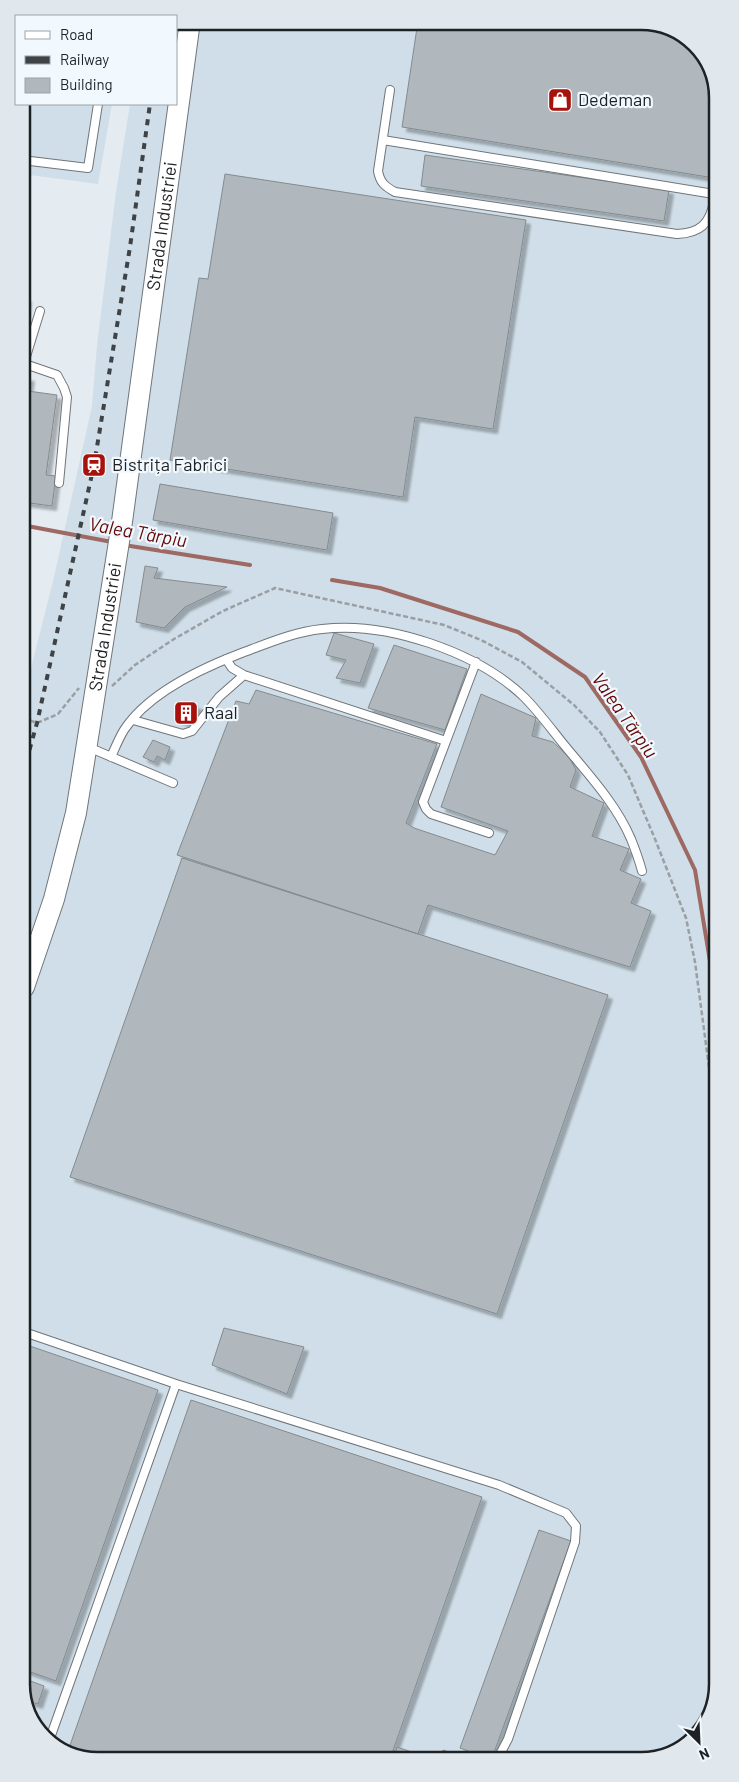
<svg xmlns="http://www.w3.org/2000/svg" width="739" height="1782" font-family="Barlow,sans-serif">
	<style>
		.built { fill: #cfdee8 }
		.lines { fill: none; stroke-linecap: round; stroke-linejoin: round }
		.stream { stroke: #9d6962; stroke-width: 4 }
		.building { fill: #b0b8bd; stroke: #848b8f; filter: url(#shadow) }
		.service-casing { stroke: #70767b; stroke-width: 10 }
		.tertiary-casing { stroke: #70767b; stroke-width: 22 }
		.path { stroke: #999fa3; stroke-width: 2.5; stroke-dasharray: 5 2.5; stroke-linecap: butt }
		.service { stroke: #fff; stroke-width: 8 }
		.tertiary { stroke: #fff; stroke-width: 20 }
		.rail { stroke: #3f4346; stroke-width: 4; stroke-dasharray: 6 6; stroke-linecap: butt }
		.labels { text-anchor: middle; stroke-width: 4.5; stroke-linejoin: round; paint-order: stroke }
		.poi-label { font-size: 18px; fill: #1f2224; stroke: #f1f9fe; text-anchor: start }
		.street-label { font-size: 18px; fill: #1f2224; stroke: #f1f9fe }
		.water-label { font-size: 19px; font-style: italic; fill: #640704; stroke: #f1f9fe }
		.rim { fill: none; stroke: #1f2224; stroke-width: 2.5 }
	</style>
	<defs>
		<filter id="shadow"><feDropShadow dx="4.5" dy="4.5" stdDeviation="1" flood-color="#0004"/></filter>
	</defs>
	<rect width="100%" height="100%" fill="#e4ebf1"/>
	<!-- built -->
	<path class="built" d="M176 21H646L688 37 714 74 718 1684 702 1731 665 1757 93 1761 51 1745 25 1708 23 700 54 577 92 406 97 345 116 192 130 104H176Z
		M21 104H112L98 184 22 174Z"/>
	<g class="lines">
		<!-- stream -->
		<path class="stream" d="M22 525 112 542
			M124 545 250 565
			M332 580 380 588 518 632 585 677 641 757 695 870 716 998"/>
	</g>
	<!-- building -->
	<path class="building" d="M418 21H646L688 37 714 74V178L402 127Z
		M425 155 669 190 664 221 421 186Z
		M225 174 526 220 493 429 415 417 403 497 170 460 199 278 208 279Z
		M22 297 27 298 22 342Z
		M22 376 30 377 28 391 57 395 46 475 56 476 52 506 22 502Z
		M160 484 333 513 327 550 153 520Z
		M145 566 158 568 154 578 227 587 185 607 164 628 136 622Z
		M334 633 374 644 360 683 336 678 346 660 326 655Z
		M394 645 467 669 445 730 368 708Z
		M256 690 437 744 406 823 414 828 495 855 508 831 441 807 481 694 536 718 532 736 553 742 569 757 576 770 570 787 604 803 592 836 629 849 620 870 641 879 631 903 651 911 630 967 428 905 418 934 177 855 236 701 249 704Z
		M185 701 198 706 189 724 177 719 179 715 177 709 181 707Z
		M153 740 170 747 165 760 157 756 154 762 143 757Z
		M182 858 608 995 497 1314 70 1177Z
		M224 1328 304 1347 287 1394 212 1365Z
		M24 1344 158 1390 56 1681 25 1670Z
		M191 1400 482 1497 390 1759 93 1761 68 1751Z
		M539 1530 571 1541 492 1758H487L460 1748Z
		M25 1679 44 1686 38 1704 25 1700Z
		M397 1747 429 1758H428L393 1759Z
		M443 1750 467 1758H440Z"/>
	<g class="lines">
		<defs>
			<path id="service" d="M390 90 378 171C380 182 384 186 395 192L677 234C700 233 710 224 714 201
				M383 140 714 194
				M22 160 88 168 98 104
				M22 363 57 375 64 388 67 397 59 483
				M24 363 40 311
				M226 659 232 668 244 675 446 741
				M476 662 423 802 426 809 431 814 489 833
				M133 720 183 734 192 731 219 697 244 675
				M88 747 173 783
				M111 757C115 748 119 738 124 730 148 693 200 669 239 654 266 644 293 632 322 629 387 621 477 652 524 697 539 712 552 730 565 746 589 775 616 804 631 839 635 849 639 860 642 871
				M24 1332 176 1384 499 1485 566 1513 576 1526 575 1542 508 1739 498 1758
				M49 1741 176 1384"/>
			<g id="tertiary">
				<path id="s1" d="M24 987 54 899 76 813 121 529 190 21"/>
			</g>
		</defs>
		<!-- service casing -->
		<use href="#service" class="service-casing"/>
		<!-- tertiary casing -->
		<use href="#tertiary" class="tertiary-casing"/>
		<!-- path -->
		<path class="path" d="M112 686 135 665 174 639 223 611 275 588 444 625 481 640 522 662 574 705 600 732 628 775 655 839 686 918 695 962 716 1120
			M23 718 37 723 58 714 79 688"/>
		<!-- service -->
		<use href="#service" class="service"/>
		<!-- tertiary -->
		<use href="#tertiary" class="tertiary"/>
		<!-- rail -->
		<path class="rail" d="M23 773 37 723 94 465 130 247 150 104"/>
	</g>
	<!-- icons -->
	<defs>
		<symbol id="shop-square" viewBox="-11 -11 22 22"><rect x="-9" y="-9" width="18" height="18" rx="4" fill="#a7130c" stroke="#f1f9fe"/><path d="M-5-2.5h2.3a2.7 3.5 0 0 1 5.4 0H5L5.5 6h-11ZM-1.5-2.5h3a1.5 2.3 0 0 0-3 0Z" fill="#fff"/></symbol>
		<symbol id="station-square" viewBox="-11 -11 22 22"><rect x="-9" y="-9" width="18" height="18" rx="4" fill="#a7130c" stroke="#f1f9fe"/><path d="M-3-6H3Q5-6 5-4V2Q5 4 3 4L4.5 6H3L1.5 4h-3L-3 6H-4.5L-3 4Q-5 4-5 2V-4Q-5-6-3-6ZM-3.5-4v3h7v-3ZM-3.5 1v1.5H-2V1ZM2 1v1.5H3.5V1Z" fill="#fff"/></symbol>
		<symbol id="building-square" viewBox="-11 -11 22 22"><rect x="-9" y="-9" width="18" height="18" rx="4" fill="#a7130c" stroke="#f1f9fe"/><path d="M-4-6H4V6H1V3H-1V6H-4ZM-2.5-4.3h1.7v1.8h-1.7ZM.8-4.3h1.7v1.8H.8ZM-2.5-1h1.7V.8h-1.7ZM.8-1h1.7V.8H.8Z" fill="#fff"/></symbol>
	</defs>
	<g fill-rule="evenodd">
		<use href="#shop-square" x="546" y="86" width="28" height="28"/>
		<use href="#station-square" x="80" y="451" width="28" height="28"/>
		<use href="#building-square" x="172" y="699" width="28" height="28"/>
	</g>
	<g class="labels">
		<!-- poi labels -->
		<g class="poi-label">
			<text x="578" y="106">Dedeman</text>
			<text x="112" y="471">Bistrița Fabrici</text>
			<text x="204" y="719">Raal</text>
		</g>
		<!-- street labels -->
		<g class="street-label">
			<text dy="6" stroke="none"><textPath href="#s1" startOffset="775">Strada Industriei</textPath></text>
			<text dy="6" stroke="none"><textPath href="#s1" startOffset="370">Strada Industriei</textPath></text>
		</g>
		<!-- water labels -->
		<g class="water-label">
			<text transform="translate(138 532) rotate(10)" y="7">Valea Tărpiu</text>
			<text transform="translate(625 715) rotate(55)" y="7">Valea Tărpiu</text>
		</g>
	</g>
	<!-- crop -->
	<path d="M0 0H739V1782H0ZM98 30H641A68 68 0 0 1 709 98V1684A68 68 0 0 1 641 1752H98A68 68 0 0 1 30 1684V98A68 68 0 0 1 98 30Z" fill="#e0e8ed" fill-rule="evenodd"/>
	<path class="rim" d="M98 30H641A68 68 0 0 1 709 98V1684A68 68 0 0 1 641 1752H98A68 68 0 0 1 30 1684V98A68 68 0 0 1 98 30Z"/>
	<!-- legend -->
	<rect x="15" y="15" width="162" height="90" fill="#f1f9fe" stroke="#9da3a7"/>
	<rect x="25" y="31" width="25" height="8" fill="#ffffff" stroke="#9da3a7"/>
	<text x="60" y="40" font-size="15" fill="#1f2224">Road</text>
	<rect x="25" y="56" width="25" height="8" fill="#3f4346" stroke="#9da3a7"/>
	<text x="60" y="65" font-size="15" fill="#1f2224">Railway</text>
	<rect x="25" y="78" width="25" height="15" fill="#b0b8bd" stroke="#9da3a7"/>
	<text x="60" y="90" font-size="15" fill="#1f2224">Building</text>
	<!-- north arrow -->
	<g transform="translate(699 1742) rotate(156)" stroke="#f1f9fe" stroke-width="4" paint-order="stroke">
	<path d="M0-4L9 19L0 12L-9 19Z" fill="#1f2224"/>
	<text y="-8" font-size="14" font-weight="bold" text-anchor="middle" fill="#1f2224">N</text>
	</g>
</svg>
